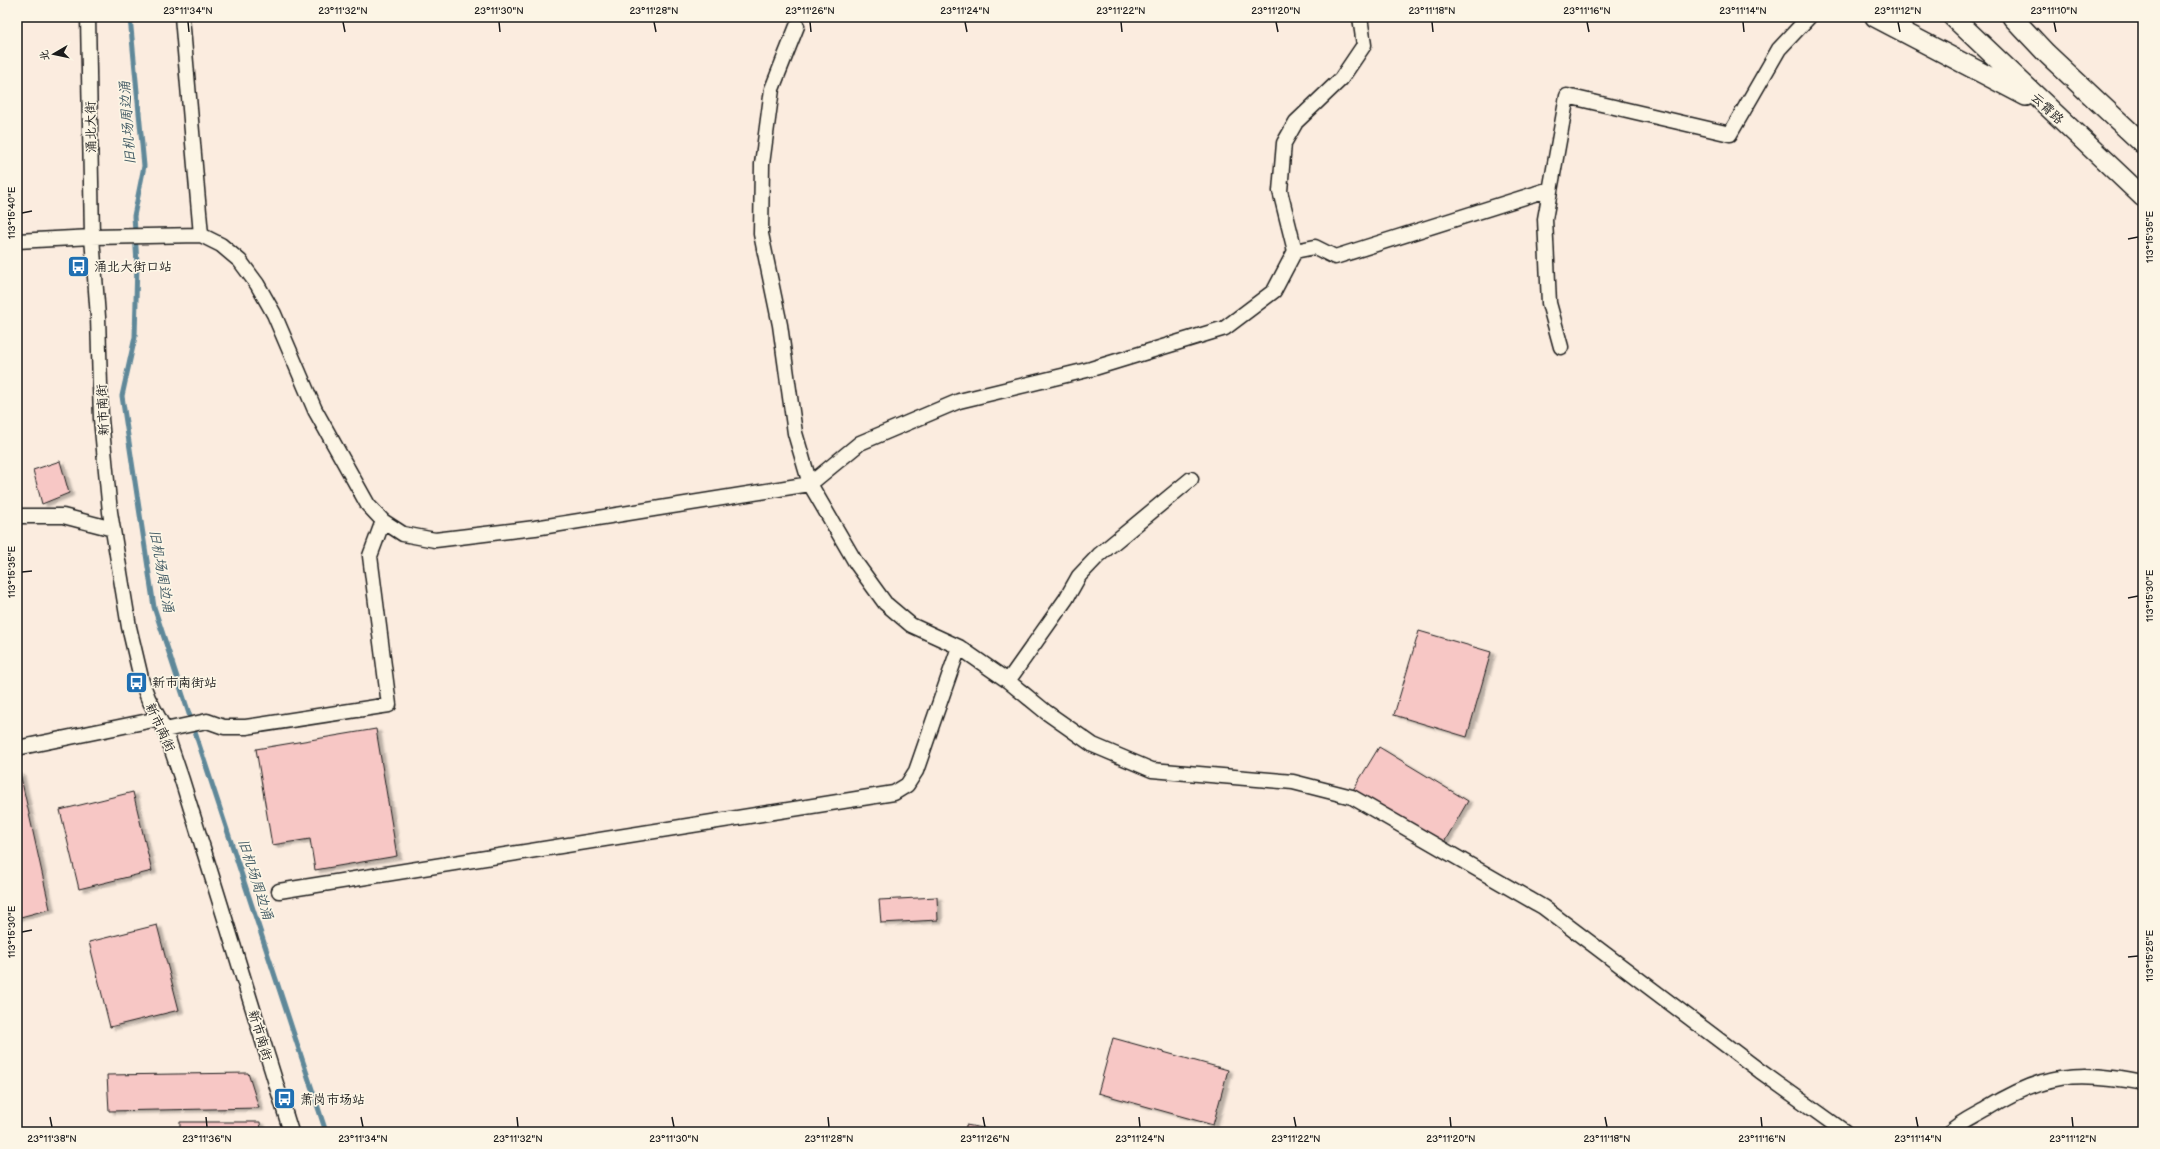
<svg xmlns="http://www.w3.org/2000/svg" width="2160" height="1149" font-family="'Balsamiq Sans','LXGW WenKai TC',sans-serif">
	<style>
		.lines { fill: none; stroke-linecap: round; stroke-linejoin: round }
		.stream { stroke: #5f8899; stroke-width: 5 }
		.building { fill: #f7c7c5; stroke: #1c1c1c; filter: url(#shadow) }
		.street-casing { stroke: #1c1c1c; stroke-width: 17 }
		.secondary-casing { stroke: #1c1c1c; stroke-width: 22 }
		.street { stroke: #fcf5e5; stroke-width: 14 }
		.secondary { stroke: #fcf5e5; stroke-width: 19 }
		.ticks { fill: none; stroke: #1c1c1c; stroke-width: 1.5 }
		.labels { text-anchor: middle; stroke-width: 3.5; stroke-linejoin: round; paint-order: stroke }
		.street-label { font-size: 13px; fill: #1c1c1c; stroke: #fcf5e5 }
		.poi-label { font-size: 13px; fill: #1c1c1c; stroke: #fcf5e5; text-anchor: start }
		.water-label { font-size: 14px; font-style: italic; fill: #435b65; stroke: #fcf5e5 }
		.neatline { fill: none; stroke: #1c1c1c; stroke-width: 1.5 }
		.ticks-label { font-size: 10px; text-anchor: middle; fill: #1c1c1c }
	</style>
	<defs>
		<filter id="shadow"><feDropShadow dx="4.5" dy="2.5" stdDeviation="1" flood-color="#0004"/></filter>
	</defs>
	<rect width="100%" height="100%" fill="#fbecdf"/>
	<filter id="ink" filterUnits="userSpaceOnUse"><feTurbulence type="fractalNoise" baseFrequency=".025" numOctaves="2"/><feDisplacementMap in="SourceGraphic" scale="8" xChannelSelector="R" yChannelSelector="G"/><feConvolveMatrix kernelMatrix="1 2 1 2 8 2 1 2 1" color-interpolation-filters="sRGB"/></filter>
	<g filter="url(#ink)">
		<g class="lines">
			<!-- stream -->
			<path class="stream" d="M130 17 144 166 134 216 137 264 135 337 122 396 154 607 326 1132"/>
		</g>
		<!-- building -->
		<path class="building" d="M60 461 69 493 42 504 33 470Z
			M1419 631 1491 652 1467 737 1394 715Z
			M376 729 397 856 315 870 310 839 272 845 256 749Z
			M1379 747 1468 801 1443 844 1353 790Z
			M17 773H20L50 909 17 918Z
			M133 792 152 871 79 889 60 810Z
			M937 897 938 920 881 923 879 900Z
			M157 925 179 1010 110 1027 89 942Z
			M1113 1038 1228 1070 1213 1125 1098 1093Z
			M248 1073 259 1108 109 1111 107 1075Z
			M180 1122H260L261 1132H180Z
			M966 1125 1005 1132H965Z"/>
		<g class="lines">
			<defs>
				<path id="street" d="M88 17 92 237 98 317 101 419 110 512 129 627 142 682 148 698 165 730 182 780 291 1132
					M182 17 201 235
					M797 26 772 89 762 164 761 234 780 325 795 433 810 484 856 563 885 603 911 625 959 647 1008 681 1046 712 1093 745 1152 770 1293 782 1352 797 1543 907 1760 1071 1845 1132
					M17 241 92 237 201 235 221 245 240 261 257 284 274 314 315 410 368 505 383 521 403 534 435 540 535 528 810 484 860 443 959 401 1091 369 1225 328 1274 291 1295 251 1280 191 1284 143 1296 122 1341 79 1364 45 1360 17
					M1295 251 1315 247 1335 257 1550 189
					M1561 347 1549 303 1545 219 1567 96 1730 134 1779 49 1809 17
					M17 516H63L113 529
					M1008 681 1066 599 1079 576 1099 555 1191 479
					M165 730 207 721 224 727H246L389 705 370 556 383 521
					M17 748 158 719
					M279 891 894 793 907 785 916 771 959 647
					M1950 1132C1960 1122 1974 1116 1986 1109 2044 1073 2077 1070 2143 1083"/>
				<path id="secondary" d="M1875 17 2026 96
					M1953 17 2143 197
					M2012 17 2046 53 2143 144"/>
			</defs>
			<!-- street casing -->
			<use href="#street" class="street-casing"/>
			<!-- secondary casing -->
			<use href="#secondary" class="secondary-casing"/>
			<!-- street -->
			<use href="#street" class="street"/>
			<!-- secondary -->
			<use href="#secondary" class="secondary"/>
		</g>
	</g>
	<!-- ticks -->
	<path class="ticks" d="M188 22 189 32M343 22 345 32M499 22 500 32M654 22 656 32M810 22 811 32M965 22 967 32M1121 22 1122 32M1276 22 1278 32M1432 22 1433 32M1587 22 1589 32M1743 22 1744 32M1898 22 1900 32M2054 22 2056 32M22 213 32 211M2128 239 2138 237M22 572 32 571M2128 598 2138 596M22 932 32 930M2128 957 2138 956M50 1117 52 1127M206 1117 207 1127M361 1117 363 1127M517 1117 518 1127M672 1117 674 1127M828 1117 829 1127M983 1117 985 1127M1139 1117 1140 1127M1294 1117 1296 1127M1450 1117 1451 1127M1605 1117 1607 1127M1761 1117 1762 1127M1916 1117 1918 1127M2072 1117 2073 1127"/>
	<!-- icons -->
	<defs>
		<symbol id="bus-square" viewBox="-11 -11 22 22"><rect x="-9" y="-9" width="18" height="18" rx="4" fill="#1f6fb2" stroke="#fcf5e5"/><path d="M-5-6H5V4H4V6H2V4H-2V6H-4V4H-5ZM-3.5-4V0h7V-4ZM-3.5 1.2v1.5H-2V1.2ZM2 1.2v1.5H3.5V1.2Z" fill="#fff"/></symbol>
	</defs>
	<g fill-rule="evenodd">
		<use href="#bus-square" x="66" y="254" width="25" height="25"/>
		<use href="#bus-square" x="124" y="670" width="25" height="25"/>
		<use href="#bus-square" x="272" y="1086" width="25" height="25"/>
	</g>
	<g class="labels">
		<!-- street labels -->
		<g class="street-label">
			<text transform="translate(2048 108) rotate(43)" y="5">云霄路</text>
			<text transform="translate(90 127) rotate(-91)" y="5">涌北大街</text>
			<text transform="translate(102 410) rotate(-93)" y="5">新市南街</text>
			<text transform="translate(161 727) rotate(65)" y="5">新市南街</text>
			<text transform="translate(261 1035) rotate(73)" y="5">新市南街</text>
		</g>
		<!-- poi labels -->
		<g class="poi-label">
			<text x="94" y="271">涌北大街口站</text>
			<text x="152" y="687">新市南街站</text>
			<text x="300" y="1104">萧岗市场站</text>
		</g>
		<!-- water labels -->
		<g class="water-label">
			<text transform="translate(127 123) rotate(-94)" y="5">旧机场周边涌</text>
			<text transform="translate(162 571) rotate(80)" y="5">旧机场周边涌</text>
			<text transform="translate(256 879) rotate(72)" y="5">旧机场周边涌</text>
		</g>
	</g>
	<!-- margin -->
	<rect width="2160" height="1149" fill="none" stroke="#fcf5e5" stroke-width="44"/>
	<!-- north arrow -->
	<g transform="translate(54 54) rotate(261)" stroke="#fcf5e5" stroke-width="3" paint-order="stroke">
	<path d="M0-3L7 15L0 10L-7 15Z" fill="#1c1c1c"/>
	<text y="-6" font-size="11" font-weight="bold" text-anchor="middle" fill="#1c1c1c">北</text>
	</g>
	<rect x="22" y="22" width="2116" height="1105" class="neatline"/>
	<g class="ticks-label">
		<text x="188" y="14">23°11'34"N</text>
		<text x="343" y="14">23°11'32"N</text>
		<text x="499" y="14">23°11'30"N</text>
		<text x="654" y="14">23°11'28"N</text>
		<text x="810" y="14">23°11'26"N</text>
		<text x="965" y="14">23°11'24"N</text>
		<text x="1121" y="14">23°11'22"N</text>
		<text x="1276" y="14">23°11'20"N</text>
		<text x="1432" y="14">23°11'18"N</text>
		<text x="1587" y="14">23°11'16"N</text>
		<text x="1743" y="14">23°11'14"N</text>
		<text x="1898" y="14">23°11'12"N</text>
		<text x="2054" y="14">23°11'10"N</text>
		<text transform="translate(11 213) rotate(-90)" y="4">113°15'40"E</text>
		<text transform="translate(2149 237) rotate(-90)" y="4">113°15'35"E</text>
		<text transform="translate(11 572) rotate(-90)" y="4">113°15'35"E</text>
		<text transform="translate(2149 596) rotate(-90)" y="4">113°15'30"E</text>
		<text transform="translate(11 932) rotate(-90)" y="4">113°15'30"E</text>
		<text transform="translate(2149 956) rotate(-90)" y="4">113°15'25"E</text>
		<text x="52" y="1142">23°11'38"N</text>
		<text x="207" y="1142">23°11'36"N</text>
		<text x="363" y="1142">23°11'34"N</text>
		<text x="518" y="1142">23°11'32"N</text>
		<text x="674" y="1142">23°11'30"N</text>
		<text x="829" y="1142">23°11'28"N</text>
		<text x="985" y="1142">23°11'26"N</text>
		<text x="1140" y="1142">23°11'24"N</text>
		<text x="1296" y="1142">23°11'22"N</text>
		<text x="1451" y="1142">23°11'20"N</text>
		<text x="1607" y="1142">23°11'18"N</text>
		<text x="1762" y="1142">23°11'16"N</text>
		<text x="1918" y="1142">23°11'14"N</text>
		<text x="2073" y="1142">23°11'12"N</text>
	</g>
</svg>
